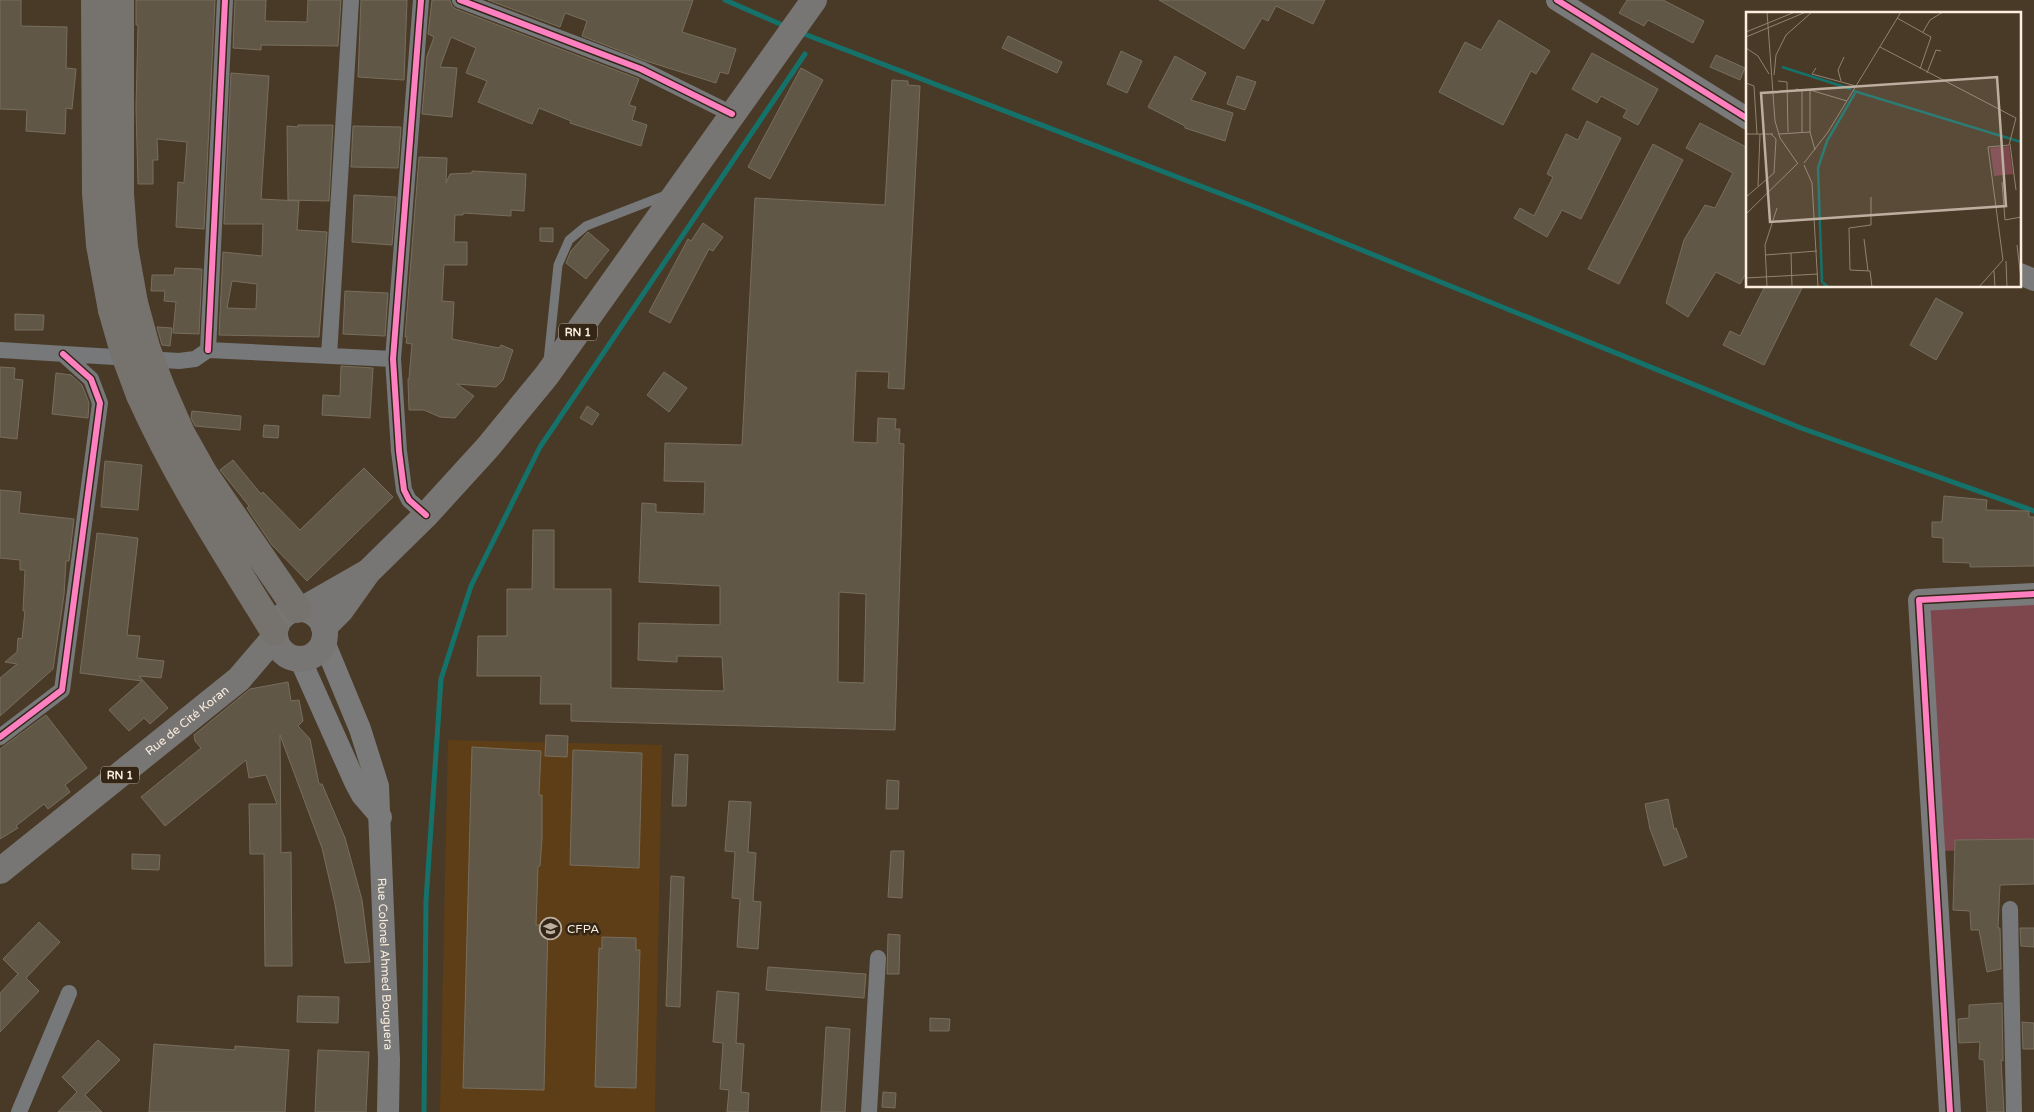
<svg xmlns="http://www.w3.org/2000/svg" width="2034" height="1112" font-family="'Varela Round',sans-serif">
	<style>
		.built { fill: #5e3e17 }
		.green { fill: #7e474e }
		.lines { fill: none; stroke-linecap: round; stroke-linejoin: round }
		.stream { stroke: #15726b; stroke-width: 5 }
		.building { fill: #615746; stroke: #786e5d; fill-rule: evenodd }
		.lane { stroke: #76787a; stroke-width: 9 }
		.street { stroke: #76787a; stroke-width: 16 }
		.secondary { stroke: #797a79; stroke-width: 22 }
		.primary { stroke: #787674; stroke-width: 26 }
		.highway { stroke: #76726e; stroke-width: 28 }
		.highway-bridge { stroke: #76726e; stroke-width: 28 }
		.cycleway-casing { stroke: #332617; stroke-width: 9 }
		.cycleway { stroke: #ff80c0; stroke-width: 6 }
		.labels { text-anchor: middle; stroke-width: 5; stroke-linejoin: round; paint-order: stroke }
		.shield { fill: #332617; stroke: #c0b2a3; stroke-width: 1 }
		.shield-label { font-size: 11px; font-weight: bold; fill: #fceedf }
		.street-label { font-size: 12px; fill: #fceedf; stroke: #332617 }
		.poi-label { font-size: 12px; fill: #fceedf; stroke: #332617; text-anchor: start }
		.inset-river { fill: none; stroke: #15726b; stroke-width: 2.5 }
		.inset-road { fill: none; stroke: #918271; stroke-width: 1 }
		.view { fill: #bdaf9f; fill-opacity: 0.15; stroke: #bdaf9f; stroke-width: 2.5 }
		.inset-edge { fill: none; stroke: #fceedf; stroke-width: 2.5 }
	</style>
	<rect width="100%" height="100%" fill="#493a27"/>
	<!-- built -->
	<path class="built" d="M448 740 662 745 655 1112H440Z"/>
	<!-- green -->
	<path class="green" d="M2034 600V847L1945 851 1929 606Z"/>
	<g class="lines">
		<!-- stream -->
		<path class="stream" d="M725 0 787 27
			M799 32 1258 208 1801 428 2034 511
			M424 1112 426 901 441 679 471 586 540 447 805 54"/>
	</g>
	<!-- building -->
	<path class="building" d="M0 0H21V26L67 27 66 68 76 69 72 109 66 108 65 134 26 131 27 110 0 109Z
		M136 0H215L204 229 176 227 178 182 184 183 187 142 157 139 158 160H153V184H138L136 108 138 25H136Z
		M235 0H266L265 21 307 22 308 0H341L338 46 261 45V50L233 48Z
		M361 0H407L404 80 358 77Z
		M432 0H450L452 6 456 9 639 79 629 105 636 107 632 120 647 125 641 146 570 123 571 121 539 108 532 124 478 102 487 81 466 73 476 48 451 37 440 67 457 68 452 117 422 114 427 56 434 37 428 34Z
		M488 0H693L682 32 736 49 728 74 720 72 716 83 646 61 582 36 587 21 565 13 560 27Z
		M1159 0H1325L1313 24 1276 6 1268 21 1262 18 1244 49Z
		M1627 0H1663L1704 21 1693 43 1648 20 1644 26 1619 13Z
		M1499 20 1550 51 1536 74 1531 71 1503 125 1439 92 1465 42 1481 50Z
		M1008 36 1062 62 1057 73 1002 48Z
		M1121 51 1142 61 1127 93 1107 84Z
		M1592 53 1658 89 1638 125 1623 117 1627 110 1601 96 1597 103 1572 89Z
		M1716 55 1745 68 1740 80 1710 67Z
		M1175 56 1206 73 1191 100 1233 113 1225 141 1185 128V126L1148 107Z
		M801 68 823 80 770 179 748 167Z
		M231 73 269 76 261 199 299 201 297 230 327 232 319 337 219 335 223 252 262 256 263 224H224ZM232 281 257 284 256 309 227 308Z
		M1237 76 1256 82 1245 110 1227 104Z
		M892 80 908 81V85L920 86 904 389 888 388 889 372 856 371 853 442 877 443 878 418 896 419 895 429H900L899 443 904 444 895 730 571 721V704H540L541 676H477L478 636H507V589H532L533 530H554V589H611V688L724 691 722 657 677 656V662L638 660 639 623 720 625V586L639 582 642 503 656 504V512L704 514 705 482 664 481 665 443 742 445 755 198 885 205ZM839 592 866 594 864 683 838 682Z
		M1587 121 1621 138 1581 219 1562 210 1547 237 1514 218 1520 208 1534 216 1553 177 1547 174 1566 134 1578 140Z
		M1700 123 1748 148V270L1740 284 1716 272 1688 317 1666 303 1684 240 1705 205 1715 208 1733 173 1686 148Z
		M298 125H333L329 201 288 200 287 126 298 127Z
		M353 126 401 127 398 168 351 167Z
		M1653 144 1683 160 1619 284 1588 269Z
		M419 157 447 158 446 183 450 174 472 173V171L526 174 524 211 511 210V216L463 213V215H455L454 242H467V265H444L442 301 454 302 452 339 499 348 501 345 513 350 503 380 496 387 457 384 474 396 455 418 440 417 424 410H409L408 379H409L412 344 406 343 407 337H405Z
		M354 195 396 197 392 245 352 242Z
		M703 223 723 237 713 251 709 249 670 323 649 312 688 239 691 241Z
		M540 228H553V242L540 241Z
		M588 232 609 250 586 279 566 263 571 251Z
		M175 268 202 269 199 334 173 333 176 302 164 301 165 291H151L152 275H174Z
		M1765 286H1803L1764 365 1723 345 1730 331 1740 336Z
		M345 291 388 293 385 336 343 334Z
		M1936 298 1963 313 1936 360 1910 345Z
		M15 314 44 315 43 330H15Z
		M157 327 172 328 170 346 162 345Z
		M341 366 373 368 370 418 322 415 323 395 340 396Z
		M0 367 15 368 14 379 23 380 17 439 0 437Z
		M664 372 687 388 669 412 647 395Z
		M56 373 71 375 82 385 89 403 88 418 52 414Z
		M587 406 599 414 592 425 580 418Z
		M192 411 241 416 240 430 195 426 191 418Z
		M264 425 279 426 278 438 263 437Z
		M233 460 261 494 263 492 300 530 364 468 393 497 307 581 272 545 247 508 249 506 220 470Z
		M105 461 142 465 138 510 101 507Z
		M0 490 21 492 19 513 74 519 69 561H66L64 595 53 669 0 716V678L17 664 5 662 17 652 18 638 22 639 25 611H23L25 570H20V560L0 558Z
		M1944 496 1987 500 1986 510 2029 511V517H2034V566L1970 567V563L1943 562V538L1932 537V522H1942Z
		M97 533 138 538 127 635 140 636 137 658 164 661 161 678 139 676 168 708 150 724 144 718 129 731 109 710 142 681 80 673Z
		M288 682 291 701 299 700 303 721 298 726 310 739 319 784H322L345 838 362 900 370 962 345 963 335 904 322 848 280 735 281 853 291 852 292 966H265L264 854H250L249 804H277L266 775 249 778 246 760 165 826 141 797 201 748 195 741 194 735 250 689Z
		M46 715 87 768 65 785 70 792 48 809 44 804 16 826 18 828 0 839V749Z
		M546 735 568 736 567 757 545 756Z
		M472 747 541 751 539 795H542V839L540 866H538L536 925H548L544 1090 463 1088Z
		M573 750 642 753 639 868 570 865Z
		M675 754 688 755 686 806H672Z
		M887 780 899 781 898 809H886Z
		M1668 799 1674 829 1676 828 1687 857 1664 866 1650 829 1645 804Z
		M729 801 751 802 748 852 756 853 753 901 761 902 758 949 737 947 740 899 732 898 735 852 725 851Z
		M2034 839V884L2000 885 1998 928H2000L2001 969 1987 972 1979 930H1971L1970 911 1953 910 1955 840Z
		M891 851H904L902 898 888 897Z
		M132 854 160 855 159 870 132 869Z
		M671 876 684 877 680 1007 666 1006Z
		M39 922 60 942 26 978 39 991 0 1032V993L18 974 3 959Z
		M2020 928H2034V947L2021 946Z
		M888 934 900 935 899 974H887Z
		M602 937 636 938V950H640L636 1088 595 1087 599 948 602 949Z
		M768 967 866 974 864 998 766 990Z
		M717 991 739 993 736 1043 744 1044 741 1092 749 1093 748 1112H727L729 1090 720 1089 723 1043 713 1042Z
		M298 996 339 997 338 1023 297 1022Z
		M2002 1003 2003 1061 2001 1060 2004 1112H1987L1984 1060 1979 1059 1980 1042 1959 1043 1958 1019 1969 1018V1005Z
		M930 1018 950 1019 949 1031H930Z
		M2022 1022 2034 1023V1049H2023Z
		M826 1027 850 1029 845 1112H821Z
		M98 1040 120 1060 85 1095 102 1112H58L77 1092 62 1077Z
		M154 1044 235 1050V1046L289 1050 285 1112H149Z
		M318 1050 369 1052 366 1112H315Z
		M883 1092 896 1093 895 1108 882 1107Z"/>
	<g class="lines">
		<!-- lane -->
		<path class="lane" d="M548 361 558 265 569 240 586 226 666 195"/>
		<!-- street -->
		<path class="street" d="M421 0 393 359 399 451 404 490 409 500 426 515
			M460 0 641 69 732 114
			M0 350 179 361 195 359 208 350 393 359
			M208 350 225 0
			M329 356 351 0
			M0 737 62 690 100 403 91 379 63 354
			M2010 909 2014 1112
			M19 1112 69 993
			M869 1112 878 958"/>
		<!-- secondary -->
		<g class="secondary">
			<path d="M1557 0 1748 119"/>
			<path d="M2020 274 2034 280"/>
			<path id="s1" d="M324 642 360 729 378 786 389 1060 388 1112"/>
			<path d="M300 659 355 782 362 795 381 817"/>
			<path d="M1950 1112 1919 600 2034 594"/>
		</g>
		<!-- primary -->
		<g class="primary">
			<circle cx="300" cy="634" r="25"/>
			<path d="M303 609 366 573"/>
			<path d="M324 627 341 610 368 572 426 515 488 447 547 375 814 0"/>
			<path id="s2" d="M0 871 239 679 274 638"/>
		</g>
		<!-- highway -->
		<path class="highway" d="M95 0 96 193 100 245 112 310
			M120 0V194L124 247 134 303
			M160 385 181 433 204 474 297 609
			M140 395C177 478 226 553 274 631"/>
		<!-- highway-bridge -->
		<path class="highway-bridge" d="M134 303 146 347 160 385
			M112 310 124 352 140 395"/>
		<defs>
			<path id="cycleway" d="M421 0 393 359 399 451 404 490 409 500 426 515
				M460 0 641 69 732 114
				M1557 0 1748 119
				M208 350 225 0
				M0 737 62 690 100 403 91 379 63 354
				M1950 1112 1919 600 2034 594"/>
		</defs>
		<!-- cycleway casing -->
		<use href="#cycleway" class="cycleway-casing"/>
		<!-- cycleway -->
		<use href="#cycleway" class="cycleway"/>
	</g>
	<!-- icons -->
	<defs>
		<symbol id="university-ring" viewBox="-11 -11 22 22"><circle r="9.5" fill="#332617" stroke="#bdaf9f" stroke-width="1.5"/><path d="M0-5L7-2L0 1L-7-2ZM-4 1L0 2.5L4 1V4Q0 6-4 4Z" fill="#bdaf9f"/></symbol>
	</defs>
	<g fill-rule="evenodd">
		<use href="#university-ring" x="538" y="916" width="25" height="25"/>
	</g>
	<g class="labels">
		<!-- shield labels -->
		<g class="shield">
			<rect x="559" y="323.5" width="38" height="17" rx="4"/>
			<rect x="101" y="766.5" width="38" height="17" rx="4"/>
		</g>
		<g class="shield-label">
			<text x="578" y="336">RN 1</text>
			<text x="120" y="779">RN 1</text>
		</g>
		<!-- street labels -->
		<g class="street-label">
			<text dy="4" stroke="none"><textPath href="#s2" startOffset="240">Rue de Cité Koran</textPath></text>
			<text dy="4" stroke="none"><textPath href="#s1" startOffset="332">Rue Colonel Ahmed Bouguera</textPath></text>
		</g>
		<!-- poi labels -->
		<g class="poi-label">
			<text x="567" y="933">CFPA</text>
		</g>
	</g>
	<!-- overview -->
	<g transform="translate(1746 12)">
		<rect width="275" height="275" fill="#493a27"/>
		<path d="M263 134 267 162 248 164 244 136Z" fill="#7e474e"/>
		<path class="inset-river" d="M36 55 105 77M108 79 275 130M82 275 76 270 72 156 81 129 109 81"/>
		<path class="inset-road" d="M21 0 29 109 34 126 52 152M151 6 185 25 174 57M0 20 49 0M177 20 184 8 197 0M0 25 60 0M134 35 270 106 263 133 242 135 257 248 233 275M0 36 12 44 23 62M70 56 66 62 110 74M181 61 190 38 195 39M28 63 30 43 40 23 66 0M32 69 41 70 42 120M95 69 92 58 98 45M0 71 8 74 11 122M50 77 56 78V120M0 122H27M33 122 64 120M264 132 270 178M69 138 64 120V78L101 89M58 151 82 120 155 0M58 153 66 171 72 275M256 170 259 208 275 205M12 174 14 122M0 185 28 161 30 127 25 122M125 185V213L103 216 104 258 124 259 126 275M0 202 52 151M118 227 122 259M271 233 275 267M45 241 46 275M19 243 71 239M260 249 261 275M248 259 249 275M0 266 72 262M21 275 19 233 31 196"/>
		<path class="view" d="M251 65 260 194 24 210 15 81Z"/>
		<rect width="275" height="275" class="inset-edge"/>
	</g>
</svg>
